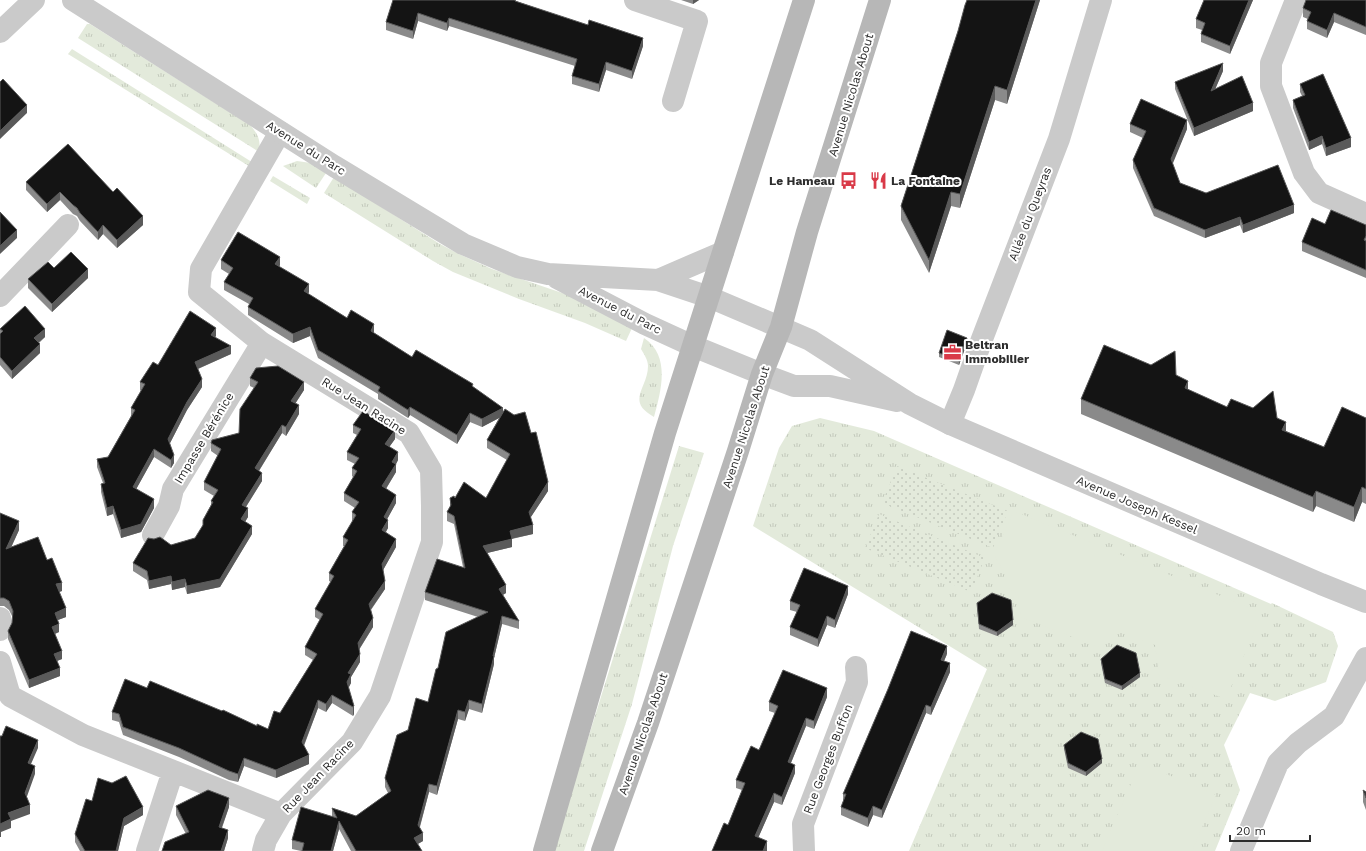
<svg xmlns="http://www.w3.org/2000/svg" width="1366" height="851" font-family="'Work Sans',sans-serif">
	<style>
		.grass { fill: url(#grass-tufts) }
		.garden { fill: url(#garden-dots) }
		.pitch { fill: #e3eadb }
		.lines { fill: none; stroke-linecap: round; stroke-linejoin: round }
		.minor { stroke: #cacaca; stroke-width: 22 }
		.tertiary { stroke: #cacaca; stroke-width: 22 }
		.secondary { stroke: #b7b7b7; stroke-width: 22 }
		.wall { fill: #8a8a8a }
		.shaded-wall { fill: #5a5a5a }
		.building { fill: #141414; stroke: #5a5a5a }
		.labels { text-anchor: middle; stroke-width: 4; stroke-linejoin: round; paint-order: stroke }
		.street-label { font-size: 12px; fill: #2d2d2d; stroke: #fff }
		.poi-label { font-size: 12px; font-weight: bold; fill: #2d2d2d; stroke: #fff; text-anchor: start }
	</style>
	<defs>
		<pattern id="grass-tufts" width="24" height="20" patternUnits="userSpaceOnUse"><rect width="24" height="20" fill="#e3eadb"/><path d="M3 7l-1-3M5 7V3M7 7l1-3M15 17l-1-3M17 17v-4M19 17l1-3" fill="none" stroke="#c3c9bc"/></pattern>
		<pattern id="garden-dots" width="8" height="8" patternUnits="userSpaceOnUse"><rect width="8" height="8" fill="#e3eadb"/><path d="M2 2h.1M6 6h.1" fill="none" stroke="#c3c9bc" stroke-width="1.8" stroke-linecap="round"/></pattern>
	</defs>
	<rect width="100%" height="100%" fill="#fff"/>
	<!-- grass -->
	<path class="grass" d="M87 24H90L250 125C258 134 261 140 259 152L78 38Z
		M72 49 255 164 252 168 68 54Z
		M297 161 311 163 326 173 316 188 283 166Z
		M273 176 310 198 307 204 270 181Z
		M334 177 440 244 459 254 492 269 571 296 632 328 626 341 585 323 519 299 453 272 433 261 324 193Z
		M644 338C671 356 661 391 654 417 625 401 648 388 648 366 648 360 644 354 641 349Z
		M820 418 874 431 1271 604 1272 603 1333 632 1338 646 1326 682 1275 701 1250 693 1224 745 1240 790 1215 851H909L987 669 753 526 779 448 792 426Z
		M679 446 704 453 673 546 632 704 584 851H553Z"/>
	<!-- garden -->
	<path class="garden" d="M897 466 1008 511 993 548 882 503Z
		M879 514 985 558 971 592 865 548Z"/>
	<!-- pitch -->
	<path class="pitch" d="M1014 511 1262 613 1226 699 1159 675 1155 645 1119 631 1098 647 1021 617 1018 594 1007 587V579L994 554Z
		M1140 763 1216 795 1192 851H1102Z"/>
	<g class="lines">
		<!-- minor -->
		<path class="minor" d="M635 0 697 21 673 101
			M1296 0 1271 63V86L1304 173 1319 193 1366 214
			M0 32 34 0
			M0 296 68 225
			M950 424 964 390 982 339 1059 139 1101 0
			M153 535 169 506 173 489 262 343
			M0 618 1 622 0 630
			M0 662 10 696 83 735 281 814
			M147 851 173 771
			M263 851 266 840 281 814 352 742 380 696 432 542V506L431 470 409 433 262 343 199 292 201 269 280 132
			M804 851 803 824 857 682 856 667
			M1241 851 1278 763 1298 743 1334 716 1366 658"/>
		<!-- tertiary -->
		<path class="tertiary" d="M73 0 334 166 463 244 517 267 548 274 658 280 723 252
			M557 278 645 324 693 346 762 374 794 386H830L897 401
			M658 280 709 297 810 340 910 404 950 424 1321 584 1366 602"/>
		<!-- secondary -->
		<path class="secondary" d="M544 851 665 433 804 0
			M602 851 648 723 738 451 762 374 781 327 807 232 880 0"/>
	</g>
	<!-- wall -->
	<path class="wall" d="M393 0H516V1L643 46 632 79 606 70 599 92 572 84V76L575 66 449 26 447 31 418 21 413 39 386 30V22Z
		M681 0H699L693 4Z
		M967 0H1040L1007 104 995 100 960 208 951 206 929 273 901 220V206L958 31Z
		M1204 0H1253L1230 54 1201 42V34L1202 30 1196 28V19Z
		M1366 0V35L1334 22 1327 38 1307 29V21L1308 19 1303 17V8Z
		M1223 71 1215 89 1253 111 1194 136 1175 89V82Z
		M1300 84 1351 147 1326 156 1322 144 1309 150 1293 108V100L1302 96 1300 92Z
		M1130 124 1187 129 1172 163 1180 183 1206 193 1294 213 1243 233 1240 225 1205 238 1154 216 1133 168V160L1143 138 1130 132Z
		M68 144 143 225 117 248 103 234 98 240 80 221 77 216 73 214 60 200 47 212 26 190V182Z
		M1325 224 1366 225V278L1302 251V242Z
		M221 260 280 265 279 267 309 292 308 294 347 318 374 332V333L412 357 473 387 531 433 548 491 530 518 533 534 512 539V547L487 553 506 593 503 595 519 621V629L502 624 494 658V664L482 713 469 709 465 721 458 719 437 795 429 792 420 827 423 841 418 844 422 851H351L339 829 333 851H301L292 849V840L332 816V808L356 816 388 793 385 787V778L408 730 428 702 438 668 478 617 425 600V592L463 567 454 524 447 521V512L450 507V498H486L507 460 487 448V440L499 418 482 427 470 422 457 444 410 415 408 418 378 399V394L318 358 310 336 293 343 248 315V307L249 304 224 290V282L229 274 221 269Z
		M54 268 88 278 52 312 28 288V279Z
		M0 329 45 337 39 343 40 353 12 379 0 365Z
		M216 336 215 337 231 354 198 369 202 387 187 410 170 443 174 463 171 468 154 457 136 489 154 508 141 532 121 538 113 514 107 516 101 492V484L103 483 97 467V459L108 457 131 416V408L141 391 140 390V382L158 365Z
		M967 343 959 365 939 357V353Z
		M1176 375 1188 390 1227 407 1277 418 1286 431 1324 447 1366 418V504L1362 502 1354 522 1316 506 1313 512 1081 414V399Z
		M250 378 304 390 295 404 299 414 286 436 282 433 259 471 262 481 246 507 248 517 245 522 252 534 220 587 187 594 185 587 172 590 171 584 149 589 147 580 133 571V563L171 545 195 538 203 526V520L211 505V501L214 496 204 490V482L218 456 211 451V443L239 433 254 388 250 386Z
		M353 425 395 439 389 447 398 460 396 464V472L386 489 396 503 387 519 388 528 386 532 396 547 383 570 385 589 371 610 373 627 359 650 360 662 351 677V683L348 688 354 706V714L353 716 332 703 326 712 318 708 304 746 309 764 276 778 244 766 238 782 229 780 179 757 123 735 119 722 112 720V712L147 688 257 726 268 729 280 713 313 660 305 655V647L320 620 315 617V609L331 582 329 581V573L344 546H343V537L353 521H352V512L355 508 344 501V493L353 477 352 476V468L355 464 347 460V452L357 435 353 433Z
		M0 505V513L19 530 11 548 47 560 62 591 59 592 66 617 58 620 59 632 55 634 62 659 57 661 60 676 29 688 8 639V631L12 623 13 618 9 610 4 606H0Z
		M848 594 835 628 827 625 818 647 790 635V627L797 612 790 610V601Z
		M977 603 1013 625 997 636 979 629Z
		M947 654 944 661 950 672 931 715 926 713 882 818 873 815 868 827 841 815V807L843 802V794Z
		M1101 659 1140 677 1122 690 1105 683 1101 663Z
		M827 697 814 729 806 726 791 763 795 773 782 805 774 802 758 838 767 850V851H712L728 825 742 790 736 788V780L759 750 775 713 769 711V702Z
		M1064 745 1102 763 1086 776 1068 768 1064 749Z
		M1363 790 1366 792V810L1363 802Z
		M92 801 143 815 124 826 118 851H80L75 842V834Z
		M176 806 229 807 222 828 228 838 224 851H162L186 834 176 815Z"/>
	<!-- shaded-wall -->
	<path class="shaded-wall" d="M693 0H699L693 4Z
		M1036 0H1040L1007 104V90Z
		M1249 0H1253L1230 54V46Z
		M418 13V21L413 39V31Z
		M1334 13V22L1327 38V30Z
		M449 18V26L447 31V23Z
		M643 38V46L632 79V71Z
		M606 62V70L599 92V84Z
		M1223 63V71L1211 99V91Z
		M995 86V100L960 208V194Z
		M1253 103V111L1194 136V128Z
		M27 105V113L0 139V131Z
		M1187 120V129L1171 168V159Z
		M1322 136V144L1309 150V142Z
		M1351 138V147L1326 156V148Z
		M60 192V200L47 212V204Z
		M951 192V206L929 273V260Z
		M1294 205V213L1243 233V225Z
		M143 216V225L117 248V240Z
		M1240 217V225L1205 238V230Z
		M103 225V234L98 240V232Z
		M17 230V238L0 254V246Z
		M280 257V265L275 273V264Z
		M88 269V278L52 312V304Z
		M309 284V292L304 300V291Z
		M374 324V332L371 339V331Z
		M310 327V336L293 343V334Z
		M216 328V336L211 343V335Z
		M45 329V337L34 346V338Z
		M967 338V343L959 365V361Z
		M40 344V353L12 379V371Z
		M231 346V354L195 370V362Z
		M202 379V387L187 410 168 447V439L187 402Z
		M1188 381V396L1185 388Z
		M304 382V390L291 410V401Z
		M299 405V414L286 436V427Z
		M410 407V415L408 418V410Z
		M503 408V416L482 427V419Z
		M470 413V422L457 444V435Z
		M1286 422V437L1282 430Z
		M282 425V433L255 477V468Z
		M395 430V439L385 453V444Z
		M154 449V457L133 495V487Z
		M398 452V460L396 464V472L382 495V486L392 462Z
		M174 455V463L171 468V460Z
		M262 473V481L242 513V505Z
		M548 482V491L529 520V512Z
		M1362 487V502L1354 522V507Z
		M1316 491V506L1313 512V497Z
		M396 495V503L384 525V517Z
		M154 499V508L141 532 121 538V530Z
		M113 506V514L107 516V508Z
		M248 508V517L241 528V519Z
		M388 520V528L382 538V530Z
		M19 521V530L6 558V549Z
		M533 525V534L510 539V531Z
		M252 526V534L220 587 187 594V586Z
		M396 539V547L382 572V564Z
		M512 539V547L483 554V546Z
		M171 576V584L149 589V581Z
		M185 579V587L172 590V582Z
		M385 581V589L369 612V604Z
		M62 583V591L56 593V584Z
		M506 585V593L499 597V589Z
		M848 586V594L835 628V620Z
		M66 608V617L55 621V613Z
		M502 616V624L494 658V664L482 713V704L493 656Z
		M827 616V625L818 647V639Z
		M373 618V627L358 651V643Z
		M1013 620V625L997 636V632Z
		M59 624V632L52 635V627Z
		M947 646V654L941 668V660Z
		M62 651V659L54 662V654Z
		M360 654V662L351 677V683L347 691V682L348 673Z
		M950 663V672L931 715V707Z
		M60 668V676L29 688V680Z
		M1140 673V677L1122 690V686Z
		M827 688V697L814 729V721Z
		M332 695V703L326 712V704Z
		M318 700V708L302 750V742Z
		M469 700V709L465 721V712Z
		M926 705V713L882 818V810Z
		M354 706V714L353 716V707Z
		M458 710V719L437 795V786Z
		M806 718V726L788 770V762Z
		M38 740V748L28 771V763Z
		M309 755V764L276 778V770Z
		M244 758V766L238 782V774Z
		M1102 759V763L1086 776V772Z
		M795 765V773L782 805V797Z
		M35 766V774L25 802V793Z
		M429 784V792L418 833V825Z
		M774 793V802L755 845V836Z
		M229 798V807L219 835V827Z
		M30 805V814L11 821V828L1 832V837H0V824L8 813Z
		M873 806V815L868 827V818Z
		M143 807V815L124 826 118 851H116L124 818Z
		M339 821V829L333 851H331Z
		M228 830V838L224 851H221Z
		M423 833V841L414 846V838Z
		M767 841V851H763Z"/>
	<!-- building -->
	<path class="building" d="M393 0H515V1L588 25 589 20 643 38 632 71 606 62 599 84 572 76 577 59 449 18 447 23 418 13 413 31 386 22Z
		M967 0H1036L1007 90 995 86 960 194 951 192 929 260 901 206 958 31 965 5Z
		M1204 0H1249L1230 46 1201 34 1205 23 1196 19Z
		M1306 0H1366V27L1334 13 1327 30 1307 21 1311 12 1303 8Z
		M1223 63 1211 91 1242 76 1253 103 1194 128 1175 82Z
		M1323 74 1351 138 1326 148 1322 136 1309 142 1293 100 1305 95 1300 84Z
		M3 79 27 105 0 131V82Z
		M1141 99 1187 120 1171 159 1180 183 1206 193 1278 165 1294 205 1243 225 1240 217 1205 230 1154 208 1133 160 1146 131 1130 124Z
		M68 144 113 192 117 188 143 216 117 240 103 225 98 232 80 213 77 208 73 205 60 192 47 204 26 182Z
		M1331 210 1366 225V236L1364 240 1366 241V270L1302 242 1312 218 1325 224Z
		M0 212 17 230 0 246Z
		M238 232 280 257 275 264 309 284 304 291 347 318 351 310 374 324 371 331 412 357 416 350 473 384 472 386 503 408 482 419 470 413 457 435 410 407 408 410 378 391 380 387 318 350 310 327 293 334 248 307 253 298 224 282 233 268 221 260Z
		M71 252 88 269 52 304 28 279 48 262 54 268Z
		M25 306 45 329 34 338 40 344 12 371 0 357V334L3 331 0 329Z
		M190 311 216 328 211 335 231 346 195 362 202 379 187 402 168 439 174 455 171 460 154 449 133 487 154 499 141 524 121 530 113 506 107 508 101 484 105 483 97 459 108 457 135 410 131 408 145 384 140 382 153 362 158 365Z
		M947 330 967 338 959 361 939 353Z
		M1104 345 1151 365 1175 351 1176 375 1188 381 1185 388 1227 407 1231 399 1253 408 1273 391 1277 418 1286 422 1282 430 1324 447 1342 407 1366 418V489L1362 487 1354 507 1316 491 1313 497 1081 399Z
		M278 366 304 382 291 401 299 405 286 427 282 425 255 468 262 473 242 505 248 508 241 519 252 526 220 579 187 586 185 579 172 582 171 576 149 581 147 571 133 563 148 538 154 539 160 537 171 545 195 538 203 525V520L213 502 211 501 218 490 204 482 221 449 211 443 212 440 239 433 240 409 258 382 250 378 256 368Z
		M505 409 514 415 525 412 531 433 536 432 548 482 529 512 533 525 510 531 512 539 483 546 506 585 499 589 519 621 502 616 493 656H494L482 704 469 700 465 712 458 710 437 786 429 784 418 825 423 833 414 838 422 851H356L339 821 331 851H302L304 843 292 840 301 807 337 818 332 808 356 816 391 791 385 778 397 735 408 730 416 698 428 702 436 669 438 668 446 632 488 612 425 592 437 559 465 568 454 516 447 512 451 505 450 498 454 496 455 498 464 482 486 498 510 454 487 440Z
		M363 411 395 430 385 444 398 452 392 462 396 464 382 486 396 495 384 517 388 520 382 530 396 539 382 564 385 581 369 604 373 618 358 643 360 654 348 673 351 674 347 682 354 706 353 707 332 695 326 704 318 700 302 742 309 755 276 770 244 758 238 774 229 771 179 748 123 727 119 714 112 712 125 679 147 688 150 681 222 711 223 710 257 726V724L268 729 274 711 280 713 317 654 305 647 323 614 315 609 334 576 329 573 348 540 343 537 356 515 352 512 359 502 344 493 357 471 352 468 359 458 347 452 361 429 353 425Z
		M0 513 19 521 6 549 38 537 47 560 52 558 62 583 56 584 66 608 55 613 59 624 52 627 62 651 54 654 60 668 29 680 8 631 12 623 13 611 9 601 4 598H0Z
		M804 568 848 586 835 620 827 616 818 639 790 627 800 605 790 601Z
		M992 593 1011 600 1013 620 997 632 979 624 977 603Z
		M911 631 947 646 941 660 950 663 931 707 926 705 882 810 873 806 868 818 841 807 846 794H843L888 689Z
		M1117 645 1136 653 1140 673 1122 686 1105 679 1101 659Z
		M783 670 827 688 814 721 806 718 788 762 795 765 782 797 774 793 755 836 767 841 763 851H712L724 823 728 825 745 783 736 780 751 746 759 750 778 706 769 702Z
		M6 726 38 740 28 763 35 766 25 793 30 805 8 813 11 819 0 824V736H2Z
		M1081 732 1098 739 1102 759 1086 772 1068 763 1064 745Z
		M126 776 143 807 124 818 116 851H85L75 834 86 799 92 801 98 778 112 783Z
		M208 790 229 798 219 827 228 830 221 851H162L165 842 189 832 176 806Z
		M1363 790 1366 792V798Z"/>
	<!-- icons -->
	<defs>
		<symbol id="bus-bare" viewBox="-9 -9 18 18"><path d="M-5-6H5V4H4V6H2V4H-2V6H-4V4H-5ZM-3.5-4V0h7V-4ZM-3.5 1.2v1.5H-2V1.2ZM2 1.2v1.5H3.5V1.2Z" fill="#d93a48" stroke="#fff" stroke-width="2.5" paint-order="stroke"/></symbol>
		<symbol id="restaurant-bare" viewBox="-9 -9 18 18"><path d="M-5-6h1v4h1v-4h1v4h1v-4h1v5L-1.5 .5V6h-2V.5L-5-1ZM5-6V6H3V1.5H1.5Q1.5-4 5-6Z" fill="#d93a48" stroke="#fff" stroke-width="2.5" paint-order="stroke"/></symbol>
		<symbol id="office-bare" viewBox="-9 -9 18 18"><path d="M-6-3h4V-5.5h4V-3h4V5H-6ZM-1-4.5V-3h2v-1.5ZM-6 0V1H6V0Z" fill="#d93a48" stroke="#fff" stroke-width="2.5" paint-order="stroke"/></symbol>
	</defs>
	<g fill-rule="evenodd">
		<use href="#bus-bare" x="836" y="168" width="25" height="25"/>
		<use href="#restaurant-bare" x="866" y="168" width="25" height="25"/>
		<use href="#office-bare" x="940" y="340" width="25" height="25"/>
	</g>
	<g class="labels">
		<!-- street labels -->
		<g class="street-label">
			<text transform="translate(851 95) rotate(-73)" y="4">Avenue Nicolas About</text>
			<text transform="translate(306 148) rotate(32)" y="4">Avenue du Parc</text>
			<text transform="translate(1030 214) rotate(-69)" y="4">Allée du Queyras</text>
			<text transform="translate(620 310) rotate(27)" y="4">Avenue du Parc</text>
			<text transform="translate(364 406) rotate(32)" y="4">Rue Jean Racine</text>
			<text transform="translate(746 427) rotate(-72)" y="4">Avenue Nicolas About</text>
			<text transform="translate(204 438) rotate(-59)" y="4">Impasse Bérénice</text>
			<text transform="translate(1137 505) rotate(23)" y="4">Avenue Joseph Kessel</text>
			<text transform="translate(643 734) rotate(-71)" y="4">Avenue Nicolas About</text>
			<text transform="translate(828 759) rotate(-69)" y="4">Rue Georges Buffon</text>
			<text transform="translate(318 776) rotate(-46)" y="4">Rue Jean Racine</text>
		</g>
		<!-- poi labels -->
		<g class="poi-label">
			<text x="835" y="185" text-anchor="end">Le Hameau</text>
			<text x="891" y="185">La Fontaine</text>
			<text x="965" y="349">Beltran<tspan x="965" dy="14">Immobilier</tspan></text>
		</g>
	</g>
	<!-- scale -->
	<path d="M1230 835v6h80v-6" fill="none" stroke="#2d2d2d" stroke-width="2"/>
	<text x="1236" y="835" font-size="12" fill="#2d2d2d" stroke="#ffffff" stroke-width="3" paint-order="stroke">20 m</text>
</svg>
